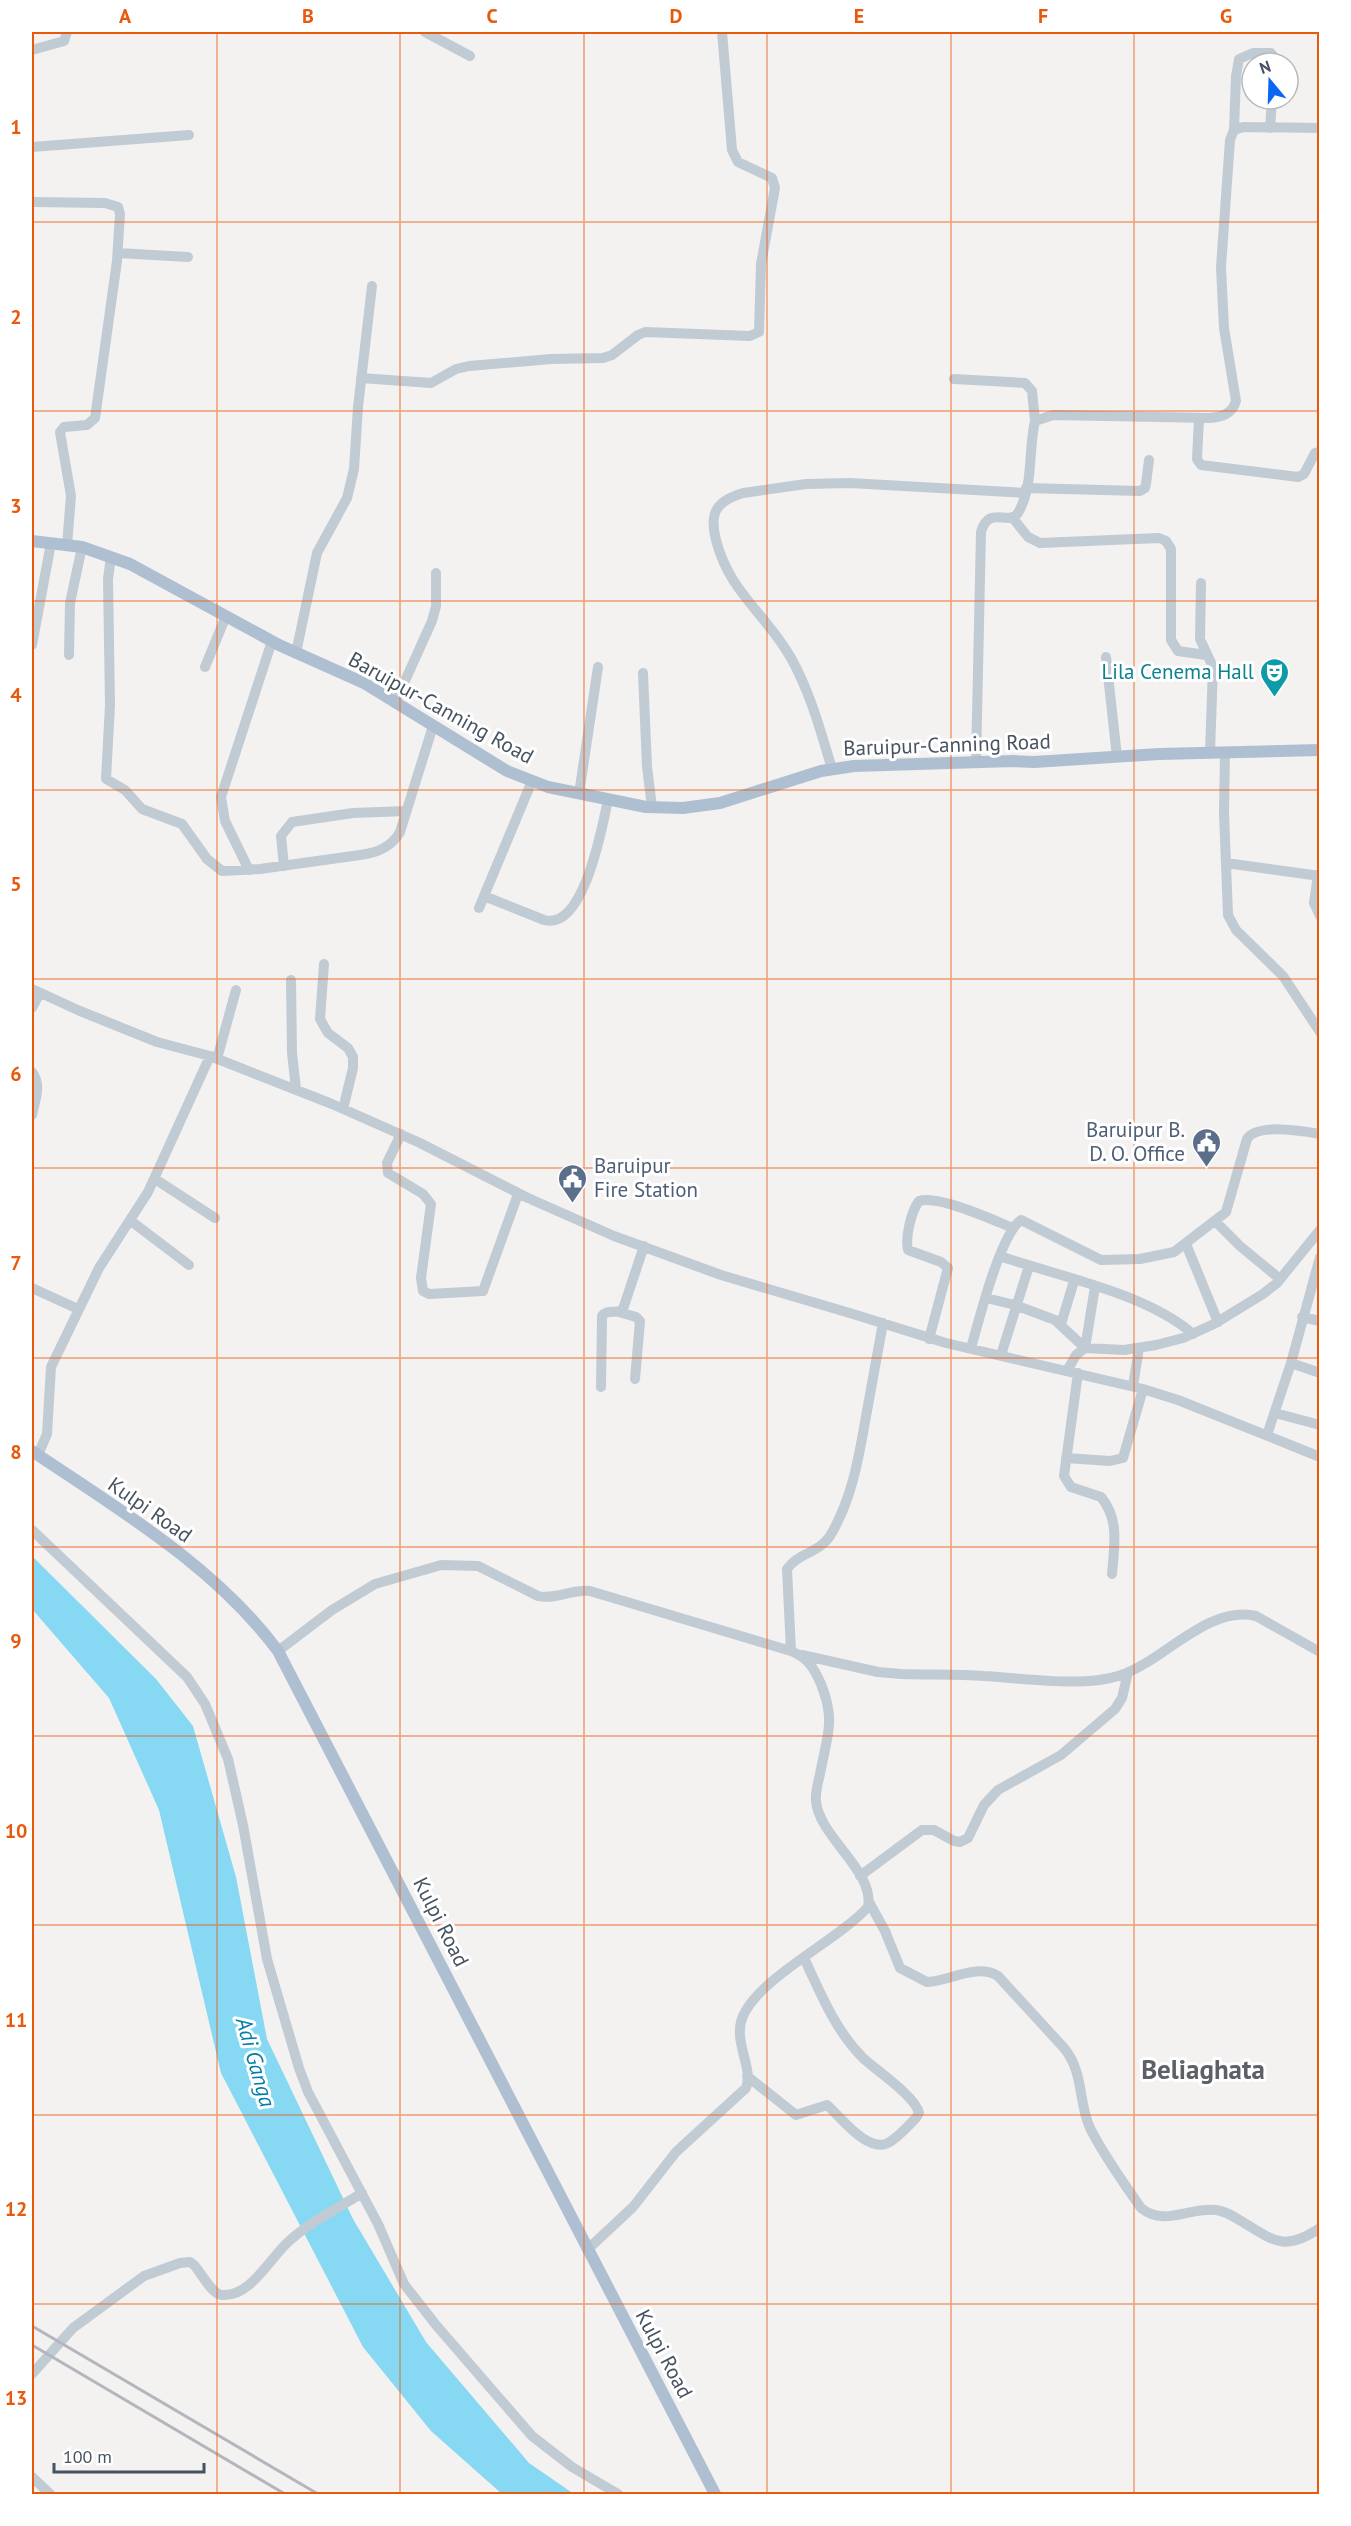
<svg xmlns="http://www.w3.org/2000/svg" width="1351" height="2526" font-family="'PT Sans',sans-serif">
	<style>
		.water { fill: #87d8f3 }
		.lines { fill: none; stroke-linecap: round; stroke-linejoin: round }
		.minor { stroke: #c1cbd4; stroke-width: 10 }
		.major { stroke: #afbfd2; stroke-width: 12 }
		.rail { stroke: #b3b6bc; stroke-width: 3 }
		.grid { fill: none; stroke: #e8590c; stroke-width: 1.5; stroke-opacity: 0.55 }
		.labels { text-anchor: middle; stroke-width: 6; stroke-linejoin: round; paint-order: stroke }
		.culture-label { font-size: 21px; fill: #0d838f; stroke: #fff; text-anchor: end }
		.street-label { font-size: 21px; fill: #475360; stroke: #fff }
		.service-label { font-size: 21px; fill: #4e5e75; stroke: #fff; text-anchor: end }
		.water-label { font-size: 22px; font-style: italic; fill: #037ea9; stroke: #fff }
		.district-label { font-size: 27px; font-weight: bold; fill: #5d6167; stroke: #fff }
		.neatline { fill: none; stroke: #e8590c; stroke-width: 2 }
		.grid-label { font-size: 20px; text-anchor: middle; font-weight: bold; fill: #e8590c }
	</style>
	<rect width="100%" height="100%" fill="#f4f1f1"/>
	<!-- water -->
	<path class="water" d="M32 1556 156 1679 193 1726 236 1877 267 2039 353 2219 426 2342 529 2463 574 2494H502L431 2431 363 2347 221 2073 159 1810 109 1698 32 1609Z"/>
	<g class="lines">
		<!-- minor -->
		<path class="minor" d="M425 32 470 56
			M32 50 64 41 67 32
			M1270 128 1272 99
			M1234 130 1236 76 1239 59 1253 53H1271L1275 58V63
			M32 147 189 135
			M32 202 105 203 118 207 120 214 117 261 95 418 87 425 64 427 60 432 71 496 67 545
			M118 253 188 257
			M361 378 431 383 456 369 469 366 551 359 603 358 612 355 638 335 645 332 750 336 759 332 761 264 775 188 772 178 738 162 732 150 722 32
			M954 379 1025 383 1032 391 1035 421
			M1199 418 1197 459 1201 465 1298 477 1304 474 1315 453 1320 452
			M1026 488 1140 491 1145 488 1146 484 1149 460
			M1012 517 1028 537 1040 543 1159 538 1166 541 1171 549V640L1178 651 1206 655
			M111 557 108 579 110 705 106 779 125 790 142 809 182 824 207 859 222 871 260 869 360 855C376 853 391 848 400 832L433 726
			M1201 583 1200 639 1213 667 1210 752
			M32 645 51 543
			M296 653 317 553 347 498 354 469 358 407 372 286
			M69 655 70 603 82 547
			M1106 657 1117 757
			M205 667 226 616
			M643 673 647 767 652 807
			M395 703 432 621 436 606V573
			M1225 752 1224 813 1228 915 1236 930 1283 976 1320 1032
			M976 762 981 532C989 504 1009 527 1018 513 1034 486 1028 450 1035 421L1053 415 1209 418C1222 417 1232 414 1236 401L1224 328 1221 267 1230 140 1234 130 1243 127 1320 128
			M832 769C821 732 810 692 791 658 766 614 729 592 716 540 709 513 716 501 743 493L806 484 850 483 1025 493
			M579 794 598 667
			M1226 863 1320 876
			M284 866 281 836 292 822 353 813 406 811
			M249 870 225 821 221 797 272 641
			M1318 875 1314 903 1320 916
			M484 896 544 920C584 931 602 827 608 800
			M479 908 532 781
			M324 964 320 1019 328 1033 348 1048 353 1057V1068L343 1109
			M291 980 292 1053 296 1089
			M32 989 80 1011 157 1042 210 1056 332 1104 420 1143 528 1198 614 1236 721 1275 853 1314 946 1343 1143 1389 1178 1400 1320 1457
			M32 1008 40 993
			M217 1059 236 990
			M32 1072C42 1085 35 1100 32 1115
			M401 1134 387 1163 388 1173 423 1194 431 1204 421 1278 423 1291 429 1294 483 1291 518 1194
			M155 1179 215 1218
			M131 1221 189 1265
			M1216 1222 1240 1246 1280 1279
			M1186 1244 1218 1322
			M1000 1256C1060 1277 1146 1293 1193 1334
			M32 1288 78 1309
			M986 1298 1015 1305 1055 1320 1085 1348
			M619 1312 636 1317 640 1321 635 1379
			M1302 1317 1320 1321
			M1061 1324 1074 1281
			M929 1339 948 1268 941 1262 908 1250C905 1237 911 1212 919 1201 939 1195 993 1220 1013 1228
			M971 1348C979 1320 1000 1235 1021 1220L1101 1260 1140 1259 1174 1252 1226 1212 1247 1139C1257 1123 1303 1131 1320 1134
			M1085 1348 1095 1287
			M1001 1355 1029 1266
			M1291 1363 1320 1373
			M1067 1371 1076 1355 1085 1348 1124 1350 1156 1345 1183 1338 1214 1324 1263 1294 1277 1283 1320 1230
			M1078 1373 1064 1476 1071 1487 1101 1497C1120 1520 1114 1547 1112 1574
			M1133 1386 1139 1348
			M601 1387 602 1316C608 1308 617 1315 623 1309L644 1246
			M1275 1413 1320 1425
			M1267 1435 1291 1363 1320 1257
			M38 1455 47 1434 51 1367 99 1268 148 1192 210 1056
			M1066 1458 1110 1461 1123 1458 1143 1389
			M32 1530 187 1677 205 1704 228 1759 243 1825 267 1959 299 2068 308 2092 378 2224 404 2284 436 2325 532 2436 572 2467 618 2494
			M278 1651 332 1610 375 1584 441 1565 478 1566 538 1596C555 1600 572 1589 590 1591L791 1651C808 1658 814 1668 821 1684 836 1721 827 1736 820 1774 818 1783 815 1792 816 1801 819 1837 875 1871 868 1907 837 1941 760 1977 743 2016 732 2041 754 2067 746 2088L676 2152 633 2207 587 2250
			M791 1651 787 1569C798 1553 819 1553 830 1536 851 1501 858 1462 865 1422 871 1389 877 1356 883 1323
			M802 1655 878 1672 901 1674C929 1675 957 1674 984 1676 1023 1678 1084 1688 1121 1675 1164 1661 1207 1605 1256 1616L1320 1652
			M860 1876 922 1830H934L954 1841 960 1842 968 1838 984 1805 998 1790 1061 1755 1115 1709 1122 1698 1128 1672
			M869 1902 885 1931 900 1968 927 1982C950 1981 977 1963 998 1976L1064 2048C1084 2072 1078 2102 1090 2128 1104 2156 1123 2182 1141 2208 1164 2227 1189 2207 1216 2210 1225 2211 1233 2216 1241 2221 1274 2241 1284 2252 1320 2228
			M747 2076 796 2115 827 2105C841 2117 867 2153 888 2143 898 2138 908 2126 916 2118L919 2113C915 2096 877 2071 863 2058 835 2030 821 1994 804 1958
			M32 2374 73 2328 144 2276 180 2263 190 2262 194 2265C201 2272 211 2294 222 2295 249 2297 268 2262 285 2245 306 2224 337 2209 362 2193
			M32 2477 50 2494"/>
		<!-- major -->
		<path class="major" d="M32 541 82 547 130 564 279 645 364 683 507 771 548 787 646 807 683 808 720 803 821 771 854 766 1013 761 1034 762 1159 754 1320 750
			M32 1451C118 1509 215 1566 278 1651L715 2494"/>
		<!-- rail -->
		<path class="rail" d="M32 2326 318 2494
			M32 2345 285 2494"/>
	</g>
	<!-- grid -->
	<path class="grid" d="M217 32V2494M400 32V2494M584 32V2494M767 32V2494M951 32V2494M1134 32V2494M32 222H1320M32 411H1320M32 601H1320M32 790H1320M32 979H1320M32 1168H1320M32 1358H1320M32 1547H1320M32 1736H1320M32 1925H1320M32 2115H1320M32 2304H1320"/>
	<!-- icons -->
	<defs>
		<symbol id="theatre-pin" viewBox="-11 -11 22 30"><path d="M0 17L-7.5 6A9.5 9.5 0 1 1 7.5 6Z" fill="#0f9aa8" stroke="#fff"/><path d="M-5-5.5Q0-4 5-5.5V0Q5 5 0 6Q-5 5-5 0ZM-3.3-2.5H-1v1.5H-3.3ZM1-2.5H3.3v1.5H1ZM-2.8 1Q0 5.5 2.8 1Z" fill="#fff"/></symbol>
		<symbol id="civic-pin" viewBox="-11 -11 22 30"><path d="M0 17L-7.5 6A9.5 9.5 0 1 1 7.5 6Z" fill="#5c6f8a" stroke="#fff"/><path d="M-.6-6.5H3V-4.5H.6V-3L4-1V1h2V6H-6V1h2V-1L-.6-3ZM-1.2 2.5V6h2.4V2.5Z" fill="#fff"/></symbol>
	</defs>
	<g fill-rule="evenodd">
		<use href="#theatre-pin" x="1258" y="656" width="33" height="45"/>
		<use href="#civic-pin" x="1190" y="1126" width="33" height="45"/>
		<use href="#civic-pin" x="556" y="1162" width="33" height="45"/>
	</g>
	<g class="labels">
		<!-- culture labels -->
		<g class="culture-label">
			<text x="1254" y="679">Lila Cenema Hall</text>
		</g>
		<!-- street labels -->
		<g class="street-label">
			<text transform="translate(441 708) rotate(29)" y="7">Baruipur-Canning Road</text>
			<text transform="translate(947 745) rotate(-2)" y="7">Baruipur-Canning Road</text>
			<text transform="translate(150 1510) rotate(35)" y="7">Kulpi Road</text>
			<text transform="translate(441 1922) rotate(63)" y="7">Kulpi Road</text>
			<text transform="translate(664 2354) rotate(62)" y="7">Kulpi Road</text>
		</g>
		<!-- service labels -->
		<g class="service-label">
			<text x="1185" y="1137">Baruipur B.<tspan x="1185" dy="24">D. O. Office</tspan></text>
			<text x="594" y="1173" text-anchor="start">Baruipur<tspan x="594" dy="24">Fire Station</tspan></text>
		</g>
		<!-- water labels -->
		<g class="water-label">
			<text transform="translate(256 2062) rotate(74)" y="8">Adi Ganga</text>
		</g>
		<!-- district labels -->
		<g class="district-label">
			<text x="1203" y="2079">Beliaghata</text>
		</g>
	</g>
	<!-- border -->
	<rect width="1351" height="2526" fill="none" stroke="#ffffff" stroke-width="66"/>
	<!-- north arrow -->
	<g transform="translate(1270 81) rotate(341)"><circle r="28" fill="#ffffff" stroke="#b5babf" stroke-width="1.5"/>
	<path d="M0-4.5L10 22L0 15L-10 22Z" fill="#0b66f4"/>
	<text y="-9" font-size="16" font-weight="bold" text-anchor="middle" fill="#475360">N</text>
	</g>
	<!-- scale -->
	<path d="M54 2463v9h150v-9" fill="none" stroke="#475360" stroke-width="3"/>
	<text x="63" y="2463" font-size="18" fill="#475360" stroke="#ffffff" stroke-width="4.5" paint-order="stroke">100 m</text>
	<rect x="33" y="33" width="1285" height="2460" class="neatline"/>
	<g class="grid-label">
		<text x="125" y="23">A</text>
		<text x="308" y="23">B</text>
		<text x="492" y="23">C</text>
		<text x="676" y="23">D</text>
		<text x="859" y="23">E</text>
		<text x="1043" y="23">F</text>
		<text x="1226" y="23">G</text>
		<text x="16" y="134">1</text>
		<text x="16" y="324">2</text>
		<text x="16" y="513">3</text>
		<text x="16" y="702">4</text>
		<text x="16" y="891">5</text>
		<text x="16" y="1081">6</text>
		<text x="16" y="1270">7</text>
		<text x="16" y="1459">8</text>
		<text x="16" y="1648">9</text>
		<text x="16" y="1838">10</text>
		<text x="16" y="2027">11</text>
		<text x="16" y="2216">12</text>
		<text x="16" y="2405">13</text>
	</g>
</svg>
